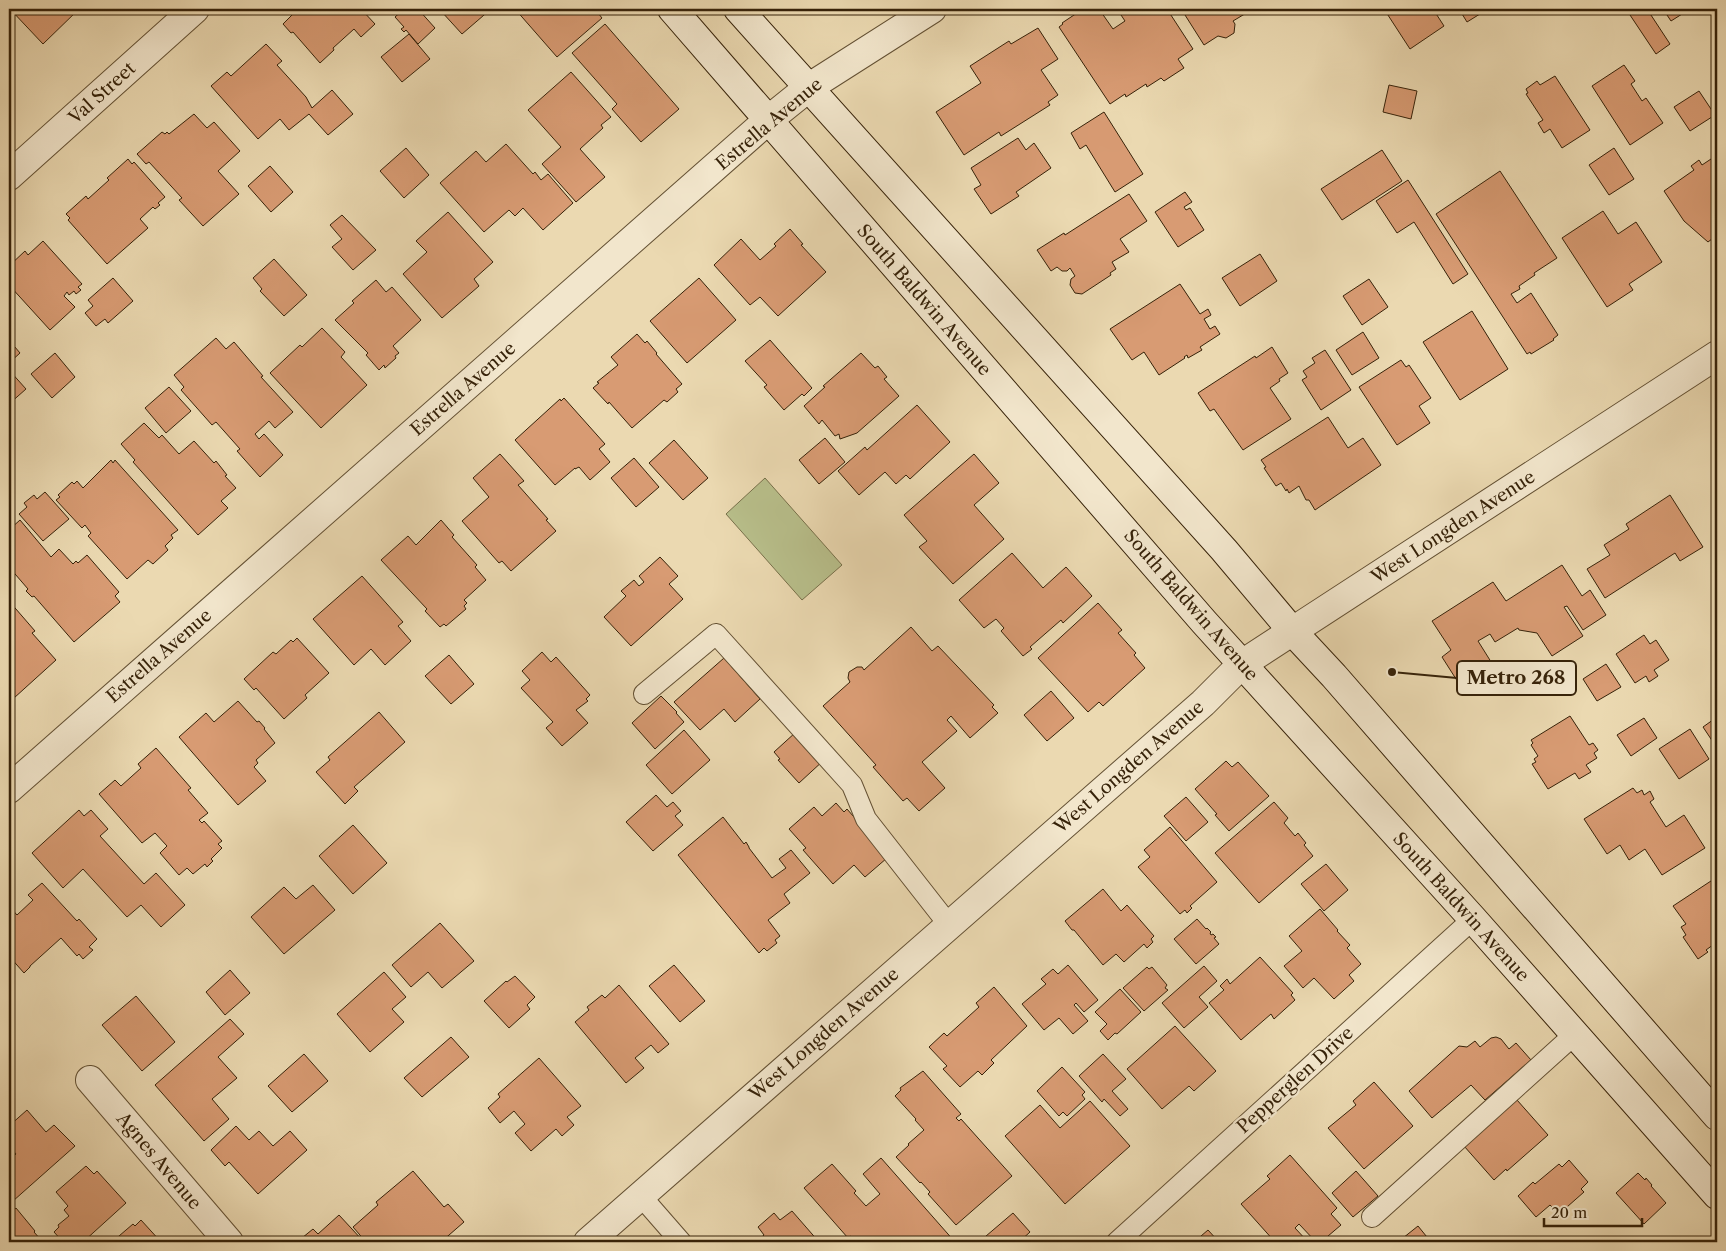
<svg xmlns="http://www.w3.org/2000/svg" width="1726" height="1251" font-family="'Libre Caslon Text',serif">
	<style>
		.pitch { fill: #b8bf8b; stroke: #77704a }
		.building { fill: #d89b73; stroke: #362209 }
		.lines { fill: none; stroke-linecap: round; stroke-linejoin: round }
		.service-casing { stroke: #635033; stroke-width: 22 }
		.minor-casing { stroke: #635033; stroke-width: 30 }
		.tertiary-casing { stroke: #635033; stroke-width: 30 }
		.secondary-casing { stroke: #362209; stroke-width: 30 }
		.service { stroke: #f2e6cc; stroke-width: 20 }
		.minor { stroke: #f2e6cc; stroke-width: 28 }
		.tertiary { stroke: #f2e6cc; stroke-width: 28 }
		.secondary { stroke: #f2e6cc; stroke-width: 28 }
		.labels { text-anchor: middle; stroke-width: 4.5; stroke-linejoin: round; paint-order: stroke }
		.street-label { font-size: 18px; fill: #362209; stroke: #f2e6cc }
		.leader { fill: none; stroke: #362209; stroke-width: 2 }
		.callout-dot { fill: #362209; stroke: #f2e6cc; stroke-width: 2 }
		.callout { fill: #f2e6cc; stroke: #362209; stroke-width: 2 }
		.callout-label { font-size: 19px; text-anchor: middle; font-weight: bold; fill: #362209 }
	</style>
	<rect width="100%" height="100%" fill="#ebd9b1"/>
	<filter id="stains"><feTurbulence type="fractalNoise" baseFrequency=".004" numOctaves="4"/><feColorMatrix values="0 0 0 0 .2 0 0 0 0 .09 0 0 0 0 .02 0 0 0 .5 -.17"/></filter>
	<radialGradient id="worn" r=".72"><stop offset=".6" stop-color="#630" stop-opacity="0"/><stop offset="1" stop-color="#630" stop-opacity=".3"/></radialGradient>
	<!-- pitch -->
	<path class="pitch" d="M765 478 842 565 802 600 726 514Z"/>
	<!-- building -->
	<path class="building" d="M10 9H79L43 44Z
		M298 9H308L309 11 312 9H361L375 24 361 37 354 29 333 48 334 50 320 63 293 32 291 33 283 24Z
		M404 9H418L435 28 418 44 406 30 404 32 401 29 404 27 395 17Z
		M444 9H491L462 34 441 11Z
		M515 9H592L597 15 598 13 602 18 557 57Z
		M1083 9H1099L1113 29 1125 21 1117 9H1167L1193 49 1178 59 1184 68 1164 81 1161 78 1147 87 1146 84 1126 97 1125 94 1110 104 1059 27 1063 24 1062 23Z
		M1187 9H1249L1247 10 1248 12 1233 21 1235 24 1234 33 1226 38 1218 36 1204 45 1185 15 1189 12Z
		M1384 9H1433L1444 26 1410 49Z
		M1459 9H1488L1467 22Z
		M1626 9H1647L1670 44 1656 54Z
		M1663 9H1690L1671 21Z
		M605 24 679 109 641 142 612 109 617 104 572 53Z
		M1038 28 1058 59 1041 70 1058 95 1048 102 1050 105 1001 136 999 132 964 155 936 112 981 83 970 66 1009 41 1011 44Z
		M409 34 430 59 402 82 381 57Z
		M266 44 282 61 277 65 306 97 312 108 332 90 353 114 328 135 309 114 289 130 280 119 258 139 211 86 227 72 231 76Z
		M1624 65 1635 81 1631 84 1642 101 1646 98 1663 123 1630 145 1592 86Z
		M571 72 611 117 601 125 603 128 580 149 605 177 576 202 542 164 561 147 528 110Z
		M1555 76 1590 130 1562 148 1550 129 1544 133 1538 123 1543 120 1526 94 1528 93 1526 89 1537 81 1540 85Z
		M1389 85 1417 91 1411 119 1383 112Z
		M1699 91 1715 115 1690 131 1674 107Z
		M1104 112 1143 174 1115 192 1086 145 1080 149 1071 133Z
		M194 114 207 128 214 122 240 151 218 171 239 194 203 226 179 200 182 198 149 162 146 164 137 154 162 132 165 134 167 132 169 134Z
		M1018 138 1026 150 1034 143 1051 168 1016 192 1019 196 991 214 974 189 981 185 971 168Z
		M506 144 533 174 535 172 541 180 548 174 573 203 543 230 523 208 515 216 509 210 484 232 440 183 476 151 486 162Z
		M406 148 429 175 404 198 380 171Z
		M1614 148 1634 179 1609 195 1589 165Z
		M1382 150 1402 181 1342 220 1321 189Z
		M1717 155V225L1713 228 1717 235 1708 242 1684 221 1664 191 1694 170 1691 166 1699 160 1702 165Z
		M128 159 132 164 134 162 165 197 158 203 160 205 155 209 153 207 140 219 148 228 107 264 68 220 70 218 66 214 86 196 88 199 109 180 107 178Z
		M270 166 293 192 271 212 248 186Z
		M1500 171 1557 258 1534 273 1535 275 1519 286 1520 289 1511 294 1517 303 1531 293 1558 335 1553 339 1554 340 1531 354 1530 352 1527 354 1436 214Z
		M1408 180 1468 274 1453 284 1414 222 1397 233 1376 201Z
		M1185 192 1192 202 1184 207 1186 210 1190 208 1204 230 1178 247 1155 212Z
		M1129 194 1147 221 1120 239 1129 252 1112 262 1116 269 1110 273 1111 275 1082 294 1075 293 1070 285 1071 279 1075 276 1070 268 1067 271H1062L1057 267 1051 271 1037 250 1064 233 1065 235Z
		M1603 211 1618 234 1636 222 1662 262 1629 284 1633 290 1607 307 1562 238Z
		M448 212 493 262 474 279 479 286 442 318 403 274 427 252 416 241Z
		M342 215 376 250 353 270 332 247 342 239 330 225Z
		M790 229 803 244 801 245 826 272 778 316 760 297 750 305 714 265 741 239 760 260 776 246 774 244Z
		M43 241 82 284 78 287 81 290 76 294 74 291 69 295 67 292 64 296 75 307 50 330 9 285V266L25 251 28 255Z
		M1260 254 1277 281 1240 306 1222 278Z
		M274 259 307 295 284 316 260 291 262 289 253 278Z
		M113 278 133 301 108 323 105 319 96 326 85 313 93 306 88 300Z
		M699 278 736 320 687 363 650 321Z
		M1369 279 1388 307 1362 325 1343 296Z
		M376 280 386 292 392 287 421 320 393 346 399 353 395 356 396 358 385 368 384 365 379 370 366 355 368 353 335 320 354 303 352 301Z
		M1180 284 1200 314 1208 309 1211 315 1204 319 1210 329 1215 326 1220 334 1200 347 1202 350 1188 358 1187 355 1184 357 1185 358 1159 375 1144 352 1132 360 1110 329Z
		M1472 311 1508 369 1460 400 1423 342Z
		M322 328 345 352 341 357 367 385 321 428 270 373 300 345 302 347Z
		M1363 332 1379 358 1352 375 1336 350Z
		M637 334 645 343 647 341 657 353 656 354 682 384 676 389 678 392 667 402 664 400 632 428 609 402 608 404 593 388 599 383 597 382 618 365 611 357Z
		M216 338 226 349 234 342 263 376 261 377 293 412 275 428 269 421 255 434 259 439 264 434 283 455 260 477 237 451 240 449 216 422 212 425 181 390 184 387 174 375Z
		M9 340 20 353 9 363Z
		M770 340 812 388 804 396 802 394 784 410 764 387 767 385 745 361Z
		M1272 347 1288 373 1279 379 1280 381 1270 388 1291 419 1243 450 1214 409 1210 411 1198 393 1255 356 1256 358Z
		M1325 350 1351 390 1321 410 1302 380 1307 377 1303 371 1315 363 1312 358Z
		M55 353 75 377 52 398 31 374Z
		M861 353 875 368 878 366 887 377 884 379 899 396 857 433 840 439 839 434 835 436 822 420 819 424 804 406 825 387 823 386Z
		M1401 360 1406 367 1409 365 1431 398 1419 406 1430 423 1397 445 1359 387Z
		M9 370 26 389 9 404Z
		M169 387 191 411 166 433 145 408Z
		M564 398 605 444 599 449 610 462 590 480 579 467 575 469V468L555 485 515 440 560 399 561 401Z
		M917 405 950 442 910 479 906 475 896 484 885 472 859 495 838 471 865 447 867 450Z
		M1328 417 1348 448 1363 438 1381 465 1315 510 1309 500H1306L1299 486 1289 493 1287 489 1286 491 1281 483 1276 486 1264 468 1266 467 1261 460Z
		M144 423 159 438 162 435 179 454 194 441 214 463 216 461 227 475 225 476 236 488 221 501 228 508 198 535 133 462 135 460 121 444Z
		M825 438 845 462 819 484 799 460Z
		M674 440 708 478 683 500 649 463Z
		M500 454 524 481 518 485 548 519 546 520 556 531 511 571 502 561 499 563 462 521 489 497 473 478Z
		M974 454 999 483 974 505 1004 539 953 584 919 547 927 541 904 515Z
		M634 458 659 487 636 507 611 478Z
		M111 460 113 463 115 460 178 530 171 535 173 538 165 546 168 550 153 564 148 560 127 579 88 536 91 533 85 525 82 528 56 500 60 497 58 495 72 482 74 484 77 481 83 488Z
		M45 492 69 519 43 541 19 514 27 507 24 503 34 495 37 499Z
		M1670 495 1703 547 1680 561 1675 553 1605 598 1587 569 1610 555 1604 545 1629 529 1626 524Z
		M20 520 51 557 59 549 73 564 76 561 78 563 87 555 119 592 115 596 120 602 74 642 34 596 32 597 26 591 28 589 9 567V527L10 529Z
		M441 520 454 535 452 537 477 565 475 567 486 580 464 600 467 603 464 606 466 609 446 626 444 624 440 627 425 611 427 609 381 560 408 536 416 545Z
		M1012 553 1043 588 1066 567 1092 596 1063 623 1061 620 1030 647 1032 649 1023 656 1001 631 1004 628 996 619 984 628 959 600Z
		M660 557 678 576 669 584 683 599 631 646 604 617 626 596 621 591 634 580 639 586 644 582 639 576Z
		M1562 565 1582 596 1590 590 1606 615 1583 630 1567 606 1564 607 1583 636 1552 656 1537 633 1519 630 1518 628 1495 642 1490 634 1478 641 1503 681 1481 695 1473 683 1463 690 1442 657 1451 650 1432 621 1493 582 1506 601Z
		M362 576 403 622 398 626 411 641 385 665 371 649 354 665 313 619Z
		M9 601 35 631 32 633 56 660 14 698 9 692Z
		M1098 603 1122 630 1118 633 1136 653 1134 655 1145 668 1103 706 1099 702 1088 712 1038 658Z
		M911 627 932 651 938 646 994 705 992 707 998 713 970 738 951 716 947 720 957 731 922 762 945 788 919 811 907 798 903 801 873 767 876 765 823 706 850 682 848 678 849 672 857 667H862L864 670Z
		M1644 635 1650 644 1656 640 1669 660 1654 670 1658 676 1649 682 1646 676 1635 683 1616 654Z
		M297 638 329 673 305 695 307 698 284 719 256 688 254 690 244 679 273 652 276 654 291 640 293 642Z
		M542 652 551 662 556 657 590 695 586 699 588 701 576 710 588 723 562 746 546 728 553 722 521 688 530 680 522 671Z
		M449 655 474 684 451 704 425 676Z
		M724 658 760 699 735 722 724 709 700 730 674 702Z
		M1606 664 1621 687 1597 701 1583 679Z
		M1051 691 1074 718 1047 741 1024 715Z
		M661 696 677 712 676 713 684 722 655 749 632 723Z
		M238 701 257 722 259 721 265 728 264 729 275 743 256 760 258 763 254 767 266 781 238 805 179 737 206 713 214 722Z
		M379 712 405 742 354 787 358 791 345 804 316 772 330 760 328 757Z
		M1570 716 1589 745 1593 743 1598 750 1594 753 1597 758 1586 765 1591 772 1579 779 1575 773 1548 789 1532 764 1536 762 1534 759 1538 756 1531 745 1533 743 1531 740Z
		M1717 717V748L1703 727Z
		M1644 718 1657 738 1631 756 1617 735Z
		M1690 729 1709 759 1679 779 1659 749Z
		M684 730 710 760 672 794 646 765Z
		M796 732 824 760 799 783 778 760 780 759 774 752Z
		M156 748 191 788 188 790 208 813 199 820 202 823 204 821 222 841 218 844 222 848 211 859 213 861 207 867 205 864 193 874 187 868 179 875 160 853 167 846 155 833 142 843 99 794 115 780 121 786 141 768 138 764Z
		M1226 761 1232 767 1238 762 1269 796 1229 831 1215 815 1217 814 1195 789Z
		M1633 788 1637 793 1642 790 1644 795 1650 791 1654 799 1650 802 1666 827 1684 815 1705 848 1662 875 1645 849 1629 860 1620 845 1607 854 1584 819Z
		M656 795 667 807 673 802 681 811 675 816 683 825 653 851 626 822Z
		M1186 797 1208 822 1186 841 1164 816Z
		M1274 802 1288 818 1284 823 1295 836 1298 833 1306 843 1304 845 1313 856 1259 903 1215 853Z
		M836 803 844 812 847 809 880 847 887 858 865 877 854 865 833 884 803 850 806 848 789 829 814 807 822 816Z
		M79 810 84 816 91 810 108 829 100 836 144 884 156 873 185 905 161 927 141 905 127 917 83 869 63 888 32 853Z
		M723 817 744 844 746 842 749 847V848L772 878 786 868 779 859 791 850 810 873 784 894 790 903 768 920 780 936 775 940 777 943 767 951 764 948 759 953 678 855Z
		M353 825 387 863 353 894 319 856Z
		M1170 827 1217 882 1190 906 1192 908 1187 913 1185 910 1180 914 1138 867 1150 857 1144 850Z
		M1326 864 1348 890 1324 911 1301 884Z
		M1717 877V942L1706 950 1708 952 1698 959 1683 937 1686 935 1681 927 1686 924 1673 906Z
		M42 883 77 921 79 919 97 939 89 947 93 950 83 959 79 954 77 956 61 938 30 966V967L24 973 9 956V906L17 915 33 900 28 895Z
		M313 885 335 910 284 954 251 917 284 887 296 899Z
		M1103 889 1121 911 1127 905 1154 936 1151 939 1153 942 1147 948 1144 944 1124 962 1116 954 1103 965 1074 930H1072L1065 921Z
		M1320 909 1338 930 1337 931 1350 945 1347 948 1361 964 1349 975 1354 981 1334 999 1314 978 1303 988 1284 966 1302 951 1289 936Z
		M1197 919 1206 929 1207 928 1211 932 1210 933 1211 935 1213 934 1216 937 1214 938 1219 944 1196 964 1174 939Z
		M440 923 474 961 442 988 428 972 411 987 392 965Z
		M1260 957 1293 993 1291 995 1295 1000 1274 1019 1271 1014 1241 1040 1209 1003 1224 990 1220 986 1227 979 1230 984Z
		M674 965 705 1001 680 1022 649 986Z
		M1068 965 1098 1000 1084 1012 1076 1003 1074 1005 1088 1021 1073 1034 1059 1018 1044 1030 1022 1004 1046 984 1041 979 1053 969 1058 974Z
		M1204 966 1217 981 1199 997 1208 1007 1184 1028 1162 1003Z
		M1147 967 1149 969 1152 967 1167 985 1165 988 1168 990 1144 1011 1123 988Z
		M230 970 250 993 225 1015 206 992Z
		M384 972 406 997 392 1009 404 1022 370 1052 337 1014Z
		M515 976 535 997 527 1005 530 1009 509 1028 484 1001 506 981 507 982Z
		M619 985 669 1044 658 1053 651 1045 635 1058 644 1068 626 1083 575 1022 589 1010 587 1007 602 995 605 998Z
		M994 987 1027 1026 991 1060 994 1063 982 1075 978 1071 960 1087 943 1069 947 1066 929 1047 944 1033 947 1036 979 1007 976 1003Z
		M1120 989 1141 1012 1117 1034 1115 1033 1108 1040 1100 1031 1107 1024 1095 1012Z
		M136 996 175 1042 142 1071 102 1025Z
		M230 1019 244 1034 218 1057 237 1078 212 1099 229 1119 204 1141 155 1085Z
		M1175 1026 1216 1071 1194 1091 1189 1086 1162 1109 1127 1069Z
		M451 1037 469 1057 422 1097 404 1078Z
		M1496 1037 1501 1039 1509 1049 1516 1043 1531 1060 1485 1100 1471 1085 1432 1118 1409 1091 1459 1046 1467 1047 1475 1041 1480 1047 1491 1038Z
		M304 1054 328 1081 292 1112 268 1086Z
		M1103 1054 1126 1079 1112 1091 1128 1109 1120 1116 1104 1099 1102 1102 1079 1076Z
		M539 1058 581 1106 567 1117 574 1125 562 1136 556 1129 531 1151 515 1133 525 1124 514 1111 500 1123 488 1108 500 1097 498 1094Z
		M1062 1067 1085 1092 1082 1095 1085 1099 1067 1116 1063 1112 1059 1116 1037 1091Z
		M923 1071 961 1114 956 1118 959 1121 961 1119 1012 1176 956 1225 928 1194 930 1192 921 1182 920 1183 896 1157 909 1145 908 1144 924 1130 915 1120 916 1119 895 1096 901 1090 900 1088Z
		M1374 1082 1413 1126 1364 1169 1328 1128 1356 1105 1353 1101Z
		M1517 1100 1548 1135 1507 1171 1506 1169 1494 1180 1464 1146Z
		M1090 1101 1130 1146 1065 1204 1005 1136 1040 1105 1060 1128Z
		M27 1110 46 1132 54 1125 75 1146 13 1201 9 1195V1172L11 1169 9 1167V1161L16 1154 9 1146V1126Z
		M236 1126 249 1140 259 1131 273 1146 290 1131 307 1150 258 1194 229 1162 225 1166 211 1150Z
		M1290 1155 1337 1208 1331 1214 1341 1225 1321 1242H1316L1299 1224 1295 1228 1308 1242H1275L1241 1204 1270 1179 1267 1176Z
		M881 1158 955 1242H856L851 1236 848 1238 804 1188 832 1164 856 1191 854 1193 866 1206 880 1194 863 1174Z
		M1569 1160 1588 1182 1581 1189 1584 1192 1559 1214 1550 1205 1536 1217 1518 1196 1533 1182 1535 1184 1559 1164 1562 1167Z
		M86 1166 94 1174 97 1171 126 1203 83 1242H63L54 1232 59 1227 58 1225 69 1216 64 1210 68 1206 56 1192Z
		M413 1171 444 1207 448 1204 464 1222 441 1242H366L353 1227 378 1205 376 1202Z
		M1356 1171 1378 1196 1353 1217 1332 1193Z
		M1638 1173 1645 1180 1646 1178 1652 1185 1651 1186 1666 1203 1644 1224 1616 1193Z
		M16 1208 35 1231 34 1232 41 1240 38 1242H9V1214Z
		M792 1211 819 1242H756L764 1235 758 1227 774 1213 780 1220Z
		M1013 1213 1030 1232 1019 1242H979Z
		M339 1215 364 1242H297L313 1229 318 1234Z
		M141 1220 161 1242H112L133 1224 135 1226Z
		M1418 1226 1431 1242H1398Z
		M1208 1230 1219 1242H1194Z"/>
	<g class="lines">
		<defs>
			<path id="service" d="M644 694 716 634 852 785 866 819 949 925
				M640 1195 681 1242
				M1372 1217 1575 1034
				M1117 1242 1473 919"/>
			<path id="minor" d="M9 176 195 9
				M9 789 767 121 808 88 932 9
				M90 1080 229 1242"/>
			<path id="tertiary" d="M588 1242 1203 703 1242 664 1717 355"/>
			<path id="secondary" d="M672 9 1204 622 1473 919 1717 1195
				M738 9 1224 550 1293 632 1334 676 1717 1116"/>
		</defs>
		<!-- service casing -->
		<use href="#service" class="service-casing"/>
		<!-- minor casing -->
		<use href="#minor" class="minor-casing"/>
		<!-- tertiary casing -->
		<use href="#tertiary" class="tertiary-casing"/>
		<!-- secondary casing -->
		<use href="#secondary" class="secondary-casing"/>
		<!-- service -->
		<use href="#service" class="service"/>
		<!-- minor -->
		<use href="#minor" class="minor"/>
		<!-- tertiary -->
		<use href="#tertiary" class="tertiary"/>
		<!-- secondary -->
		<use href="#secondary" class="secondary"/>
	</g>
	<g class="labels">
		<!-- street labels -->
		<g class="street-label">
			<text transform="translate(102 93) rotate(-42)" y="6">Val Street</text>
			<text transform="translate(769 124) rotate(-40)" y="6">Estrella Avenue</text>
			<text transform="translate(924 300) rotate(49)" y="6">South Baldwin Avenue</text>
			<text transform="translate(463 389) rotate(-41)" y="6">Estrella Avenue</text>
			<text transform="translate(1453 527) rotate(-33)" y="6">West Longden Avenue</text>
			<text transform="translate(1191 605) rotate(49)" y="6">South Baldwin Avenue</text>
			<text transform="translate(159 656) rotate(-41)" y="6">Estrella Avenue</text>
			<text transform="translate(1129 767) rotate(-41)" y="6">West Longden Avenue</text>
			<text transform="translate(1461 907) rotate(48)" y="6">South Baldwin Avenue</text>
			<text transform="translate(824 1034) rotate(-41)" y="6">West Longden Avenue</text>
			<text transform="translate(1295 1080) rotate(-42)" y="6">Pepperglen Drive</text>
			<text transform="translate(159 1161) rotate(50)" y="6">Agnes Avenue</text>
		</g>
	</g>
	<!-- callouts -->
	<path class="leader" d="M1392 672L1457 678"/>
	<circle class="callout-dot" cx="1392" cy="672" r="5"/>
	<rect class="callout" x="1457" y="661" width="119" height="34" rx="5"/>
	<g class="callout-label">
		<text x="1516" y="684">Metro 268</text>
	</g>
	<!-- margin -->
	<rect width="1726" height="1251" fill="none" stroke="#ebd9b1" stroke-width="30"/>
	<rect x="10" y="10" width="1706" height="1231" fill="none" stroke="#362209" stroke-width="2.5"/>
	<rect x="15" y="15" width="1696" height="1221" fill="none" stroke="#362209"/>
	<!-- scale -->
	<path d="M1544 1218v8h98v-8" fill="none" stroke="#362209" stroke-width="2.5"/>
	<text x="1551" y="1218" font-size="15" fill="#362209" stroke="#f2e6cc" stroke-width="4" paint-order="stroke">20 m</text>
	<rect width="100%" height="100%" filter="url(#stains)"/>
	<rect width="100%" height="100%" fill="url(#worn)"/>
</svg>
